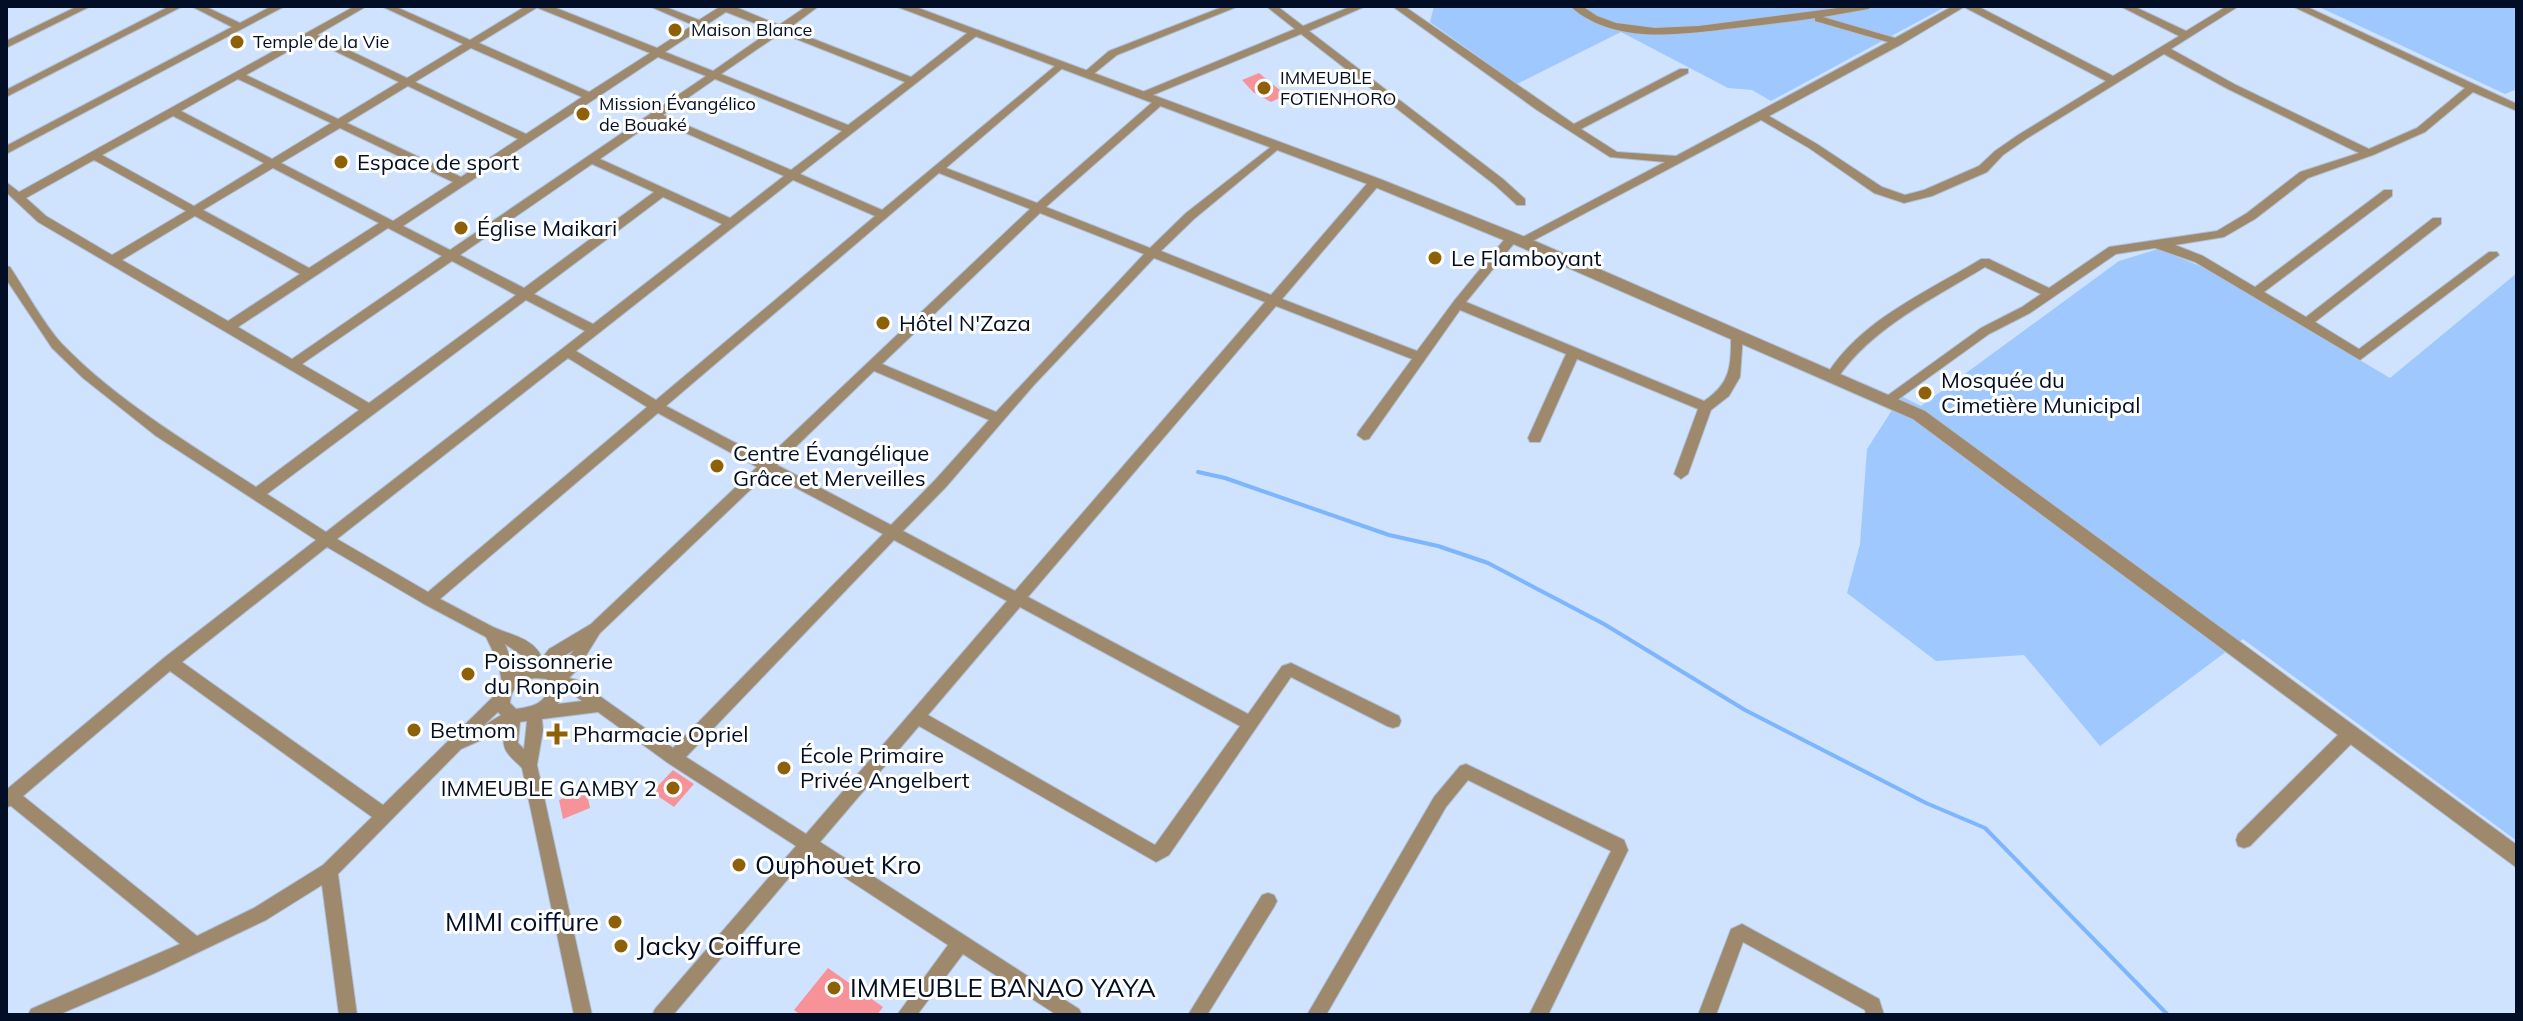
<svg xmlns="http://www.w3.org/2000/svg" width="2523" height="1021" font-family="Mulish,sans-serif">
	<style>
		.green { fill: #9fc8ff }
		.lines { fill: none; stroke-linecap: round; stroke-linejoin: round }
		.stream { stroke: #7db5ff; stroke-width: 4 }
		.building { fill: #f79299 }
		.minor-casing { stroke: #aec1db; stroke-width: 2 }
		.tertiary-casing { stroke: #aec1db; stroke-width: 2 }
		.minor { fill: #9e896c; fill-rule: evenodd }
		.tertiary { fill: #9e896c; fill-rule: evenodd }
		.poi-dot { fill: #8e6108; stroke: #fff; stroke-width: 3 }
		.labels { text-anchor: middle; stroke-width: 6; stroke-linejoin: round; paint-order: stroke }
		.far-poi-label { font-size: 18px; fill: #010e25; stroke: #fff; text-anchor: start }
		.poi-label { font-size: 22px; fill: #010e25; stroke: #fff; text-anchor: start }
		.near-poi-label { font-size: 26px; fill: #010e25; stroke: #fff; text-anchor: start }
	</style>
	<rect width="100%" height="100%" fill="#cfe3fe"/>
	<!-- green -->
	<path class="green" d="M1434 6H1947L1771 101 1752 90 1728 88 1621 32 1517 84 1430 22Z
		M2317 6H2517V89L2505 94Z
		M2158 249 2205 268 2390 378 2517 273V841L2243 639 2100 746 2024 655 1936 661 1847 593 1860 544 1867 449 1901 396 1921 406 2119 261Z"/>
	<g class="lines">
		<!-- stream -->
		<path class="stream" d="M1198 472 1225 478 1389 535 1438 546 1488 563 1604 624 1745 710 1926 803 1985 828 2168 1015"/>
	</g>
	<!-- building -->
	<path class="building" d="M1259 73 1286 95 1271 102 1253 92 1242 80Z
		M673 770 694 784 674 807 652 792Z
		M586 789 590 808 563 819 559 800Z
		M828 968 883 1007 877 1015H801L794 1010Z"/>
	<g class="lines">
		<defs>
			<path id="minor" d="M78 6H91L6 48V41Z
				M170 6H183L6 97V90Z
				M191 6H204L240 23 272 6H285L6 154V146L232 27Z
				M355 6H367L317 35 407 78 463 44 381 6H394L470 40 526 6H551L657 48 693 25 649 6H663L699 20 721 6H733L779 25 807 6H819L788 29 911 77 971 30H979V34L800 174 882 210 1061 61 1066 64 1065 66 946 168 1037 203 1156 99H1164V103L1046 207 1150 248 1186 213 1277 142 1281 143V147L1194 219 1161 251 1271 295 1371 179H1379V185L1282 299 1417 351 1454 301 1508 235H1516V241L1466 302 1704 401C1731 383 1731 366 1731 335L1737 331 1743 335 1740 377 1729 396 1711 410 1688 474 1681 479 1674 474 1698 409 1577 359 1540 442H1530L1528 438 1566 354 1460 310 1369 439 1364 440 1357 435 1359 431 1412 359 1276 306 1028 597 1248 714 1282 666 1291 663 1399 716 1401 721 1399 726 1393 728 1387 726 1291 677 1169 855 1156 862 919 726 820 842 1079 1009 1082 1015H1057L963 954 917 1015H897L948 945 809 854 673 1015H652L655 1009 796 846 668 763 598 712 542 719 543 730 537 765 592 1015H574L522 768C508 754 501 751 504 730L461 749 338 874 357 1015H339L322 885 266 920 155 973 58 1015H28L31 1009 180 944 11 806 6 807V790L165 657 316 540 156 436 83 378 52 348 6 279V266L10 267C26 291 43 323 62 344 116 400 191 445 256 487L359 410 38 222 6 192V182L19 192ZM538 7V8L650 53 589 92 479 43ZM726 12 772 30 713 71 665 52ZM781 33 905 82 848 125 721 74ZM310 39 399 82 338 119 246 75ZM471 48 582 97 526 134 415 82ZM658 57 706 76 450 250 403 226ZM238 79 331 123 272 159 181 111ZM715 79 842 131 791 170 663 115ZM408 86 518 139 461 177 347 123ZM173 116 264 163 194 206 102 155ZM656 120 784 176 730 218 600 159ZM340 128 453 182 393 221 281 163ZM94 160 186 211 112 255 46 216 26 198ZM592 164 654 192 524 288 460 255ZM273 168 379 223 309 268 203 210ZM939 173 1030 209 766 459 666 406ZM793 180 875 216 656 400 576 351ZM663 197 722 224 593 324 534 294ZM1040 213 1144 254 996 412 882 364ZM195 216 300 274 228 321 122 260ZM388 228 442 256 292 359 238 327ZM1154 258 1265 302 1015 591 903 531 946 487 1034 385ZM452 261 516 295 369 403 302 364ZM526 300 585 331 326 532 267 494ZM568 358 647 407 428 592 337 539ZM874 371 989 420 936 479 891 525 777 465ZM658 413 757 467 591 624 549 649 542 658C534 638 510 635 493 627 475 618 458 608 440 599ZM768 473 883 534 673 748 577 680 569 678 577 670 600 633ZM894 540 1007 601 806 834 686 757ZM327 547 424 604 486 637 498 662 502 682 497 693 383 805 182 662ZM1020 607 1240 726 1155 845 928 715ZM505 644 527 659 528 666 515 671ZM574 650 557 670 552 668 559 659ZM170 671 372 817 323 865 254 908 197 936 23 796ZM535 678 547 679 550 688C542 705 534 706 516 709L510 703C511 688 521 680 535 678ZM564 691H569L582 701 558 704ZM498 712 501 715 483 726ZM527 721 524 749 518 743 520 722Z
				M1225 6H1239L1117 55 1091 76H1083L1082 74 1109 51Z
				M1266 6H1277L1303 26 1352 6H1366L1309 31 1503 179 1525 199V205H1517L1495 185 1301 34 1148 97H1140V93L1295 29Z
				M1392 6H1404L1574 124 1680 69H1688V73L1581 129 1617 152 1676 156 1888 42 1815 21V18C1788 22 1762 25 1735 28 1681 34 1614 46 1570 6H1582L1597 16 1616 23 1655 28 1699 26 1853 6H1873L1868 9 1823 17 1895 38 1953 6H1977L2113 76 2179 36 2120 6H2133L2186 31 2227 6H2239L2171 49 2236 85 2369 149 2417 128 2465 88 2292 6H2305L2517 104V111L2473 92 2425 132 2373 155 2308 178 2255 219 2224 237 2175 245 2203 256 2255 287 2384 190H2392V196L2264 292 2306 317 2433 218H2441V224L2315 322 2359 349 2489 252H2497L2499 255 2360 360 2195 262 2155 248 2116 254 2030 313 1989 334 1889 406 1882 401 1884 398 1981 328 2022 307 2041 294 1985 267C1933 299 1872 327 1837 379H1827L1826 376C1860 320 1927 292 1981 259H1989L2049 288 2109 247 2217 231 2247 213 2300 172 2359 153 2228 89 2164 54 2026 139 2003 155 1987 172 1932 196 1904 203 1874 193 1809 148 1761 120 1523 246 1519 245V239L1665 162 1610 157 1537 110ZM1964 7 2106 81 2018 135 1995 151 1979 166 1924 190 1905 195 1882 187 1817 144 1769 116 1902 44Z
				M2351 726 2357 728 2359 733 2357 738 2250 846 2244 848 2238 846 2236 840 2238 834 2345 728Z
				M1466 764 1624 840 1628 850 1548 1015H1529L1611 851 1468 780 1446 807 1326 1015H1307L1434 797 1460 766Z
				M1268 893 1274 895 1277 901 1274 907 1207 1015H1188L1262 895Z
				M1742 924 1879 999 1884 1015H1866L1865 1010 1743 942 1716 1015H1698L1731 929Z"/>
			<path id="tertiary" d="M895 6H913L1380 179 1528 238 1925 411 2517 845V868L1913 419 1518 246 1370 185Z"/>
		</defs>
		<!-- minor casing -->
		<use href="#minor" class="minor-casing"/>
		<!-- tertiary casing -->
		<use href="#tertiary" class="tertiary-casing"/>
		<!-- minor -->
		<use href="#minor" class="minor"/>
		<!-- tertiary -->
		<use href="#tertiary" class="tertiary"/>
	</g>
	<!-- markers -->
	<g class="poi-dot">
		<circle cx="675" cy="30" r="8"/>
		<circle cx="237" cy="42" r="8"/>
		<circle cx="1264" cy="88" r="8"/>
		<circle cx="583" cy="114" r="8"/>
		<circle cx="341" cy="162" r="8"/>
		<circle cx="461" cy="228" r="8"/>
		<circle cx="1435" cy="258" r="8"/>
		<circle cx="883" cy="323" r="8"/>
		<circle cx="1925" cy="393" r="8"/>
		<circle cx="717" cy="466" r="8"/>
		<circle cx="468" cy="674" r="8"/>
		<circle cx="414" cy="730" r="8"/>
		<path d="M553 722h8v8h8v8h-8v8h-8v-8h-8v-8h8z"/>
		<circle cx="784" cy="768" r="8"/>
		<circle cx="673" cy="788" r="8"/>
		<circle cx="739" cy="865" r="8"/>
		<circle cx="615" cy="922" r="8"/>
		<circle cx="621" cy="946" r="8"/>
		<circle cx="834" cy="988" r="8"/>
	</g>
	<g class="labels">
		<!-- far-poi labels -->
		<g class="far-poi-label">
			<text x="691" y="36">Maison Blance</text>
			<text x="253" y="48">Temple de la Vie</text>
			<text x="1280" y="84">IMMEUBLE<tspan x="1280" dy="21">FOTIENHORO</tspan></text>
			<text x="599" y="110">Mission Évangélico<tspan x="599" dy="21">de Bouaké</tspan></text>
		</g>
		<!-- poi labels -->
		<g class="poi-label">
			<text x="357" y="170">Espace de sport</text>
			<text x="477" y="236">Église Maikari</text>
			<text x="1451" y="266">Le Flamboyant</text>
			<text x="899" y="331">Hôtel N'Zaza</text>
			<text x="1941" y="388">Mosquée du<tspan x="1941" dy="25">Cimetière Municipal</tspan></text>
			<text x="733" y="461">Centre Évangélique<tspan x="733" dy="25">Grâce et Merveilles</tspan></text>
			<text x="484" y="669">Poissonnerie<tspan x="484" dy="25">du Ronpoin</tspan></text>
			<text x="430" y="738">Betmom</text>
			<text x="573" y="742">Pharmacie Opriel</text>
			<text x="800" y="763">École Primaire<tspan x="800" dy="25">Privée Angelbert</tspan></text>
			<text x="657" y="796" text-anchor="end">IMMEUBLE GAMBY 2</text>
		</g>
		<!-- near-poi labels -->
		<g class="near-poi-label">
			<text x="755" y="874">Ouphouet Kro</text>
			<text x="599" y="931" text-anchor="end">MIMI coiffure</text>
			<text x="637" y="955">Jacky Coiffure</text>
			<text x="850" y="997">IMMEUBLE BANAO YAYA</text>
		</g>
	</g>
	<!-- border -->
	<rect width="2523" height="1021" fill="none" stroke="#010e25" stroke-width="16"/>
</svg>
